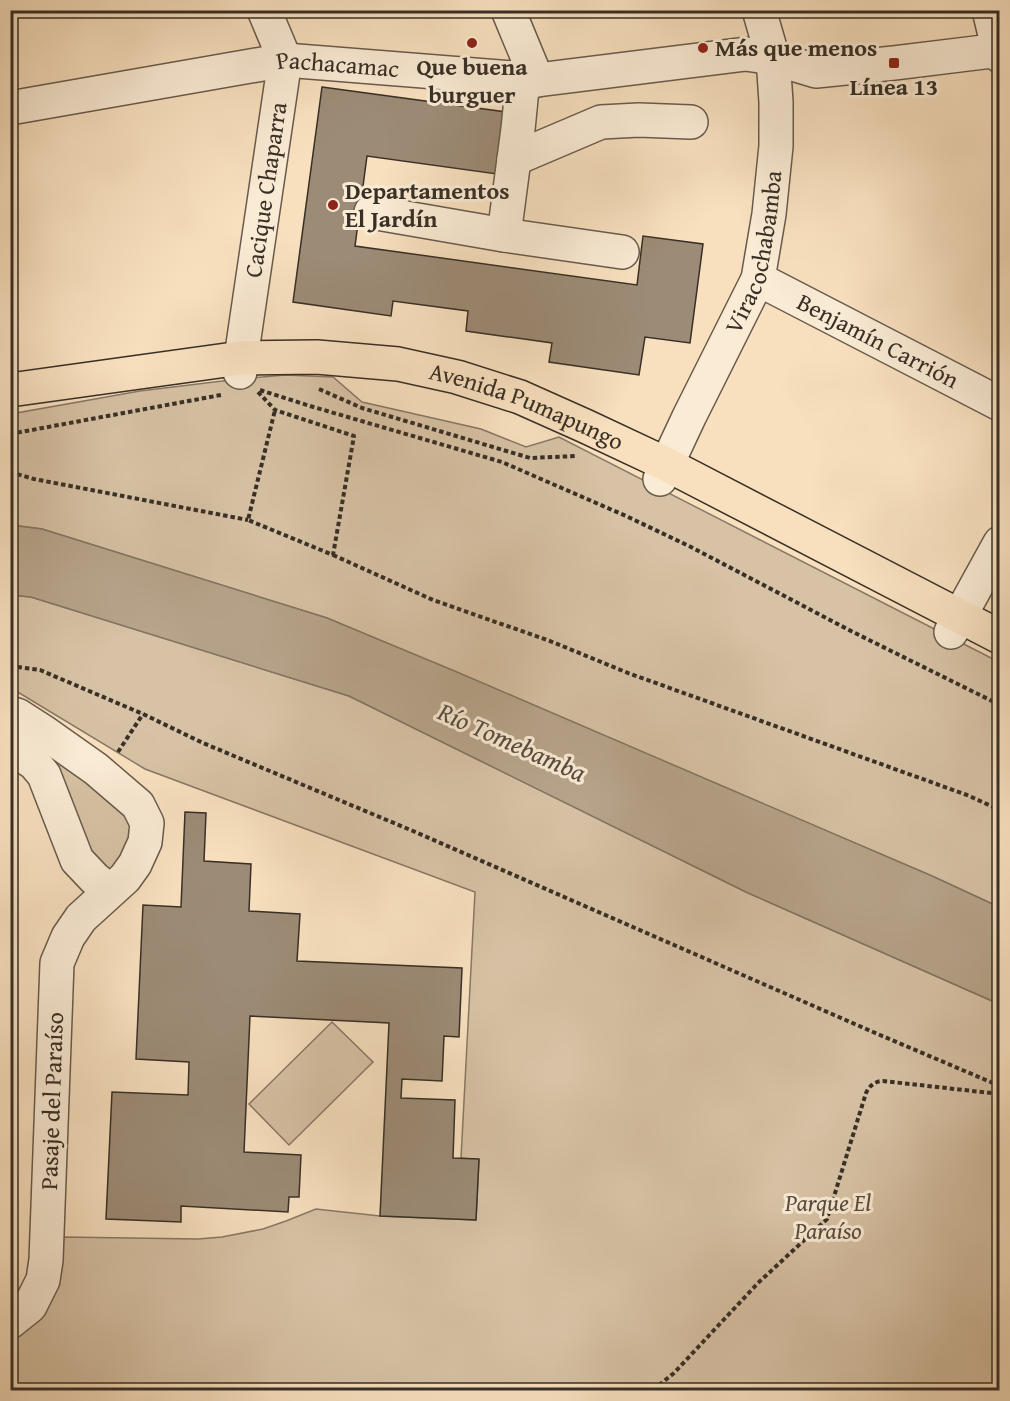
<svg xmlns="http://www.w3.org/2000/svg" width="1010" height="1401" font-family="'Gentium Book Plus',serif">
	<style>
		.green { fill: #d7c2a5; stroke: #887866; stroke-width: 1.5 }
		.water { fill: #b7a48b; stroke: #847563; stroke-width: 1.5 }
		.building { fill: #9c8b76; stroke: #382f26; stroke-width: 1.5 }
		.lines { fill: none; stroke-linecap: round; stroke-linejoin: round }
		.minor-casing { stroke: #685b4c; stroke-width: 36 }
		.major-casing { stroke: #382f26; stroke-width: 36 }
		.path { stroke: #382f26; stroke-width: 4; stroke-dasharray: 4.5 3; stroke-linecap: butt }
		.minor { stroke: #faebd5; stroke-width: 33 }
		.major { stroke: #f8e0bf; stroke-width: 33 }
		.poi-dot { fill: #8f2418; stroke: #faebd5; stroke-width: 2 }
		.labels { text-anchor: middle; stroke-width: 6; stroke-linejoin: round; paint-order: stroke }
		.poi-label { font-size: 24px; font-weight: bold; fill: #382f26; stroke: #faebd5; text-anchor: start }
		.street-label { font-size: 24px; fill: #382f26; stroke: #faebd5 }
		.park-label { font-size: 24px; font-style: italic; fill: #584c3f; stroke: #faebd5 }
		.water-label { font-size: 26px; font-style: italic; fill: #584c3f; stroke: #faebd5 }
	</style>
	<rect width="100%" height="100%" fill="#f8e0bf"/>
	<filter id="stains"><feTurbulence type="fractalNoise" baseFrequency=".00333" numOctaves="4"/><feColorMatrix values="0 0 0 0 .2 0 0 0 0 .09 0 0 0 0 .02 0 0 0 .5 -.17"/></filter>
	<radialGradient id="worn" r=".72"><stop offset=".6" stop-color="#630" stop-opacity="0"/><stop offset="1" stop-color="#630" stop-opacity=".3"/></radialGradient>
	<!-- green -->
	<path class="green" d="M285 375 333 377 362 402 481 429 526 447 559 437 999 662V907L932 876 327 618 42 529 11 525V414L140 391 239 379Z
		M11 595 31 597 349 696 746 892 999 1004V1390H11V1335L62 1237 198 1239 222 1237 263 1229 286 1221 316 1209 380 1216 476 1220 479 1160 461 1158 475 892 145 769 11 688Z
		M10 720 139 826 110 879 11 744Z
		M332 1022 373 1062 289 1145 249 1104Z"/>
	<!-- water -->
	<path class="water" d="M11 525 42 529 327 618 457 672 932 876 999 907V1004L746 892 349 696 31 597 11 595Z"/>
	<!-- building -->
	<path class="building" d="M322 87 506 112 497 174 367 156 355 246 637 285 643 236 703 244 690 343 645 337 639 375 549 362 552 343 466 331 468 311 393 301 391 316 293 302Z
		M185 812 206 813 204 861 251 864 249 911 300 914 297 961 462 968 459 1037 444 1036 442 1081 402 1079 401 1098 455 1100 453 1158 479 1159 476 1220 380 1216 389 1023 250 1016 244 1152 301 1155 299 1197H289L288 1212 181 1206V1222L106 1219 112 1092 188 1095 189 1062 136 1059 143 905 181 907Z"/>
	<g class="lines">
		<defs>
			<g id="minor">
				<path d="M508 10 537 80"/>
				<path d="M989 10 1000 56"/>
				<path id="s1" d="M10 108 285 60 537 80 746 54 773 58 816 71 894 63 1000 50"/>
				<path d="M514 159 601 122 639 120 691 122"/>
				<path d="M371 212 504 235 622 252"/>
				<path d="M504 235 518 129 523 79"/>
				<path id="s2" d="M758 279 1000 404"/>
				<path id="s3" d="M240 372 241 358 285 60 264 10"/>
				<path id="s4" d="M660 479 689 417 758 279 769 214 776 146V102L773 58 759 10"/>
				<path d="M951 632 1000 543"/>
				<path d="M10 713 17 715 45 733 96 769 138 805 147 823 145 842 135 864 125 878 81 918 68 937 57 963 46 1260 43 1280 30 1306 10 1322"/>
				<path d="M10 750 15 751 34 763 44 775 77 860 95 879 104 886 114 887"/>
			</g>
			<g id="major">
				<path id="s5" d="M10 390 241 358 317 357 398 364 457 377 520 397 585 426 666 464 1000 637"/>
			</g>
		</defs>
		<!-- minor casing -->
		<use href="#minor" class="minor-casing"/>
		<!-- major casing -->
		<use href="#major" class="major-casing"/>
		<!-- path -->
		<path class="path" d="M319 389 362 408 530 458 576 456
			M260 390 310 406 502 462 626 516 691 547 851 631 1000 705
			M258 392 275 410 354 436 333 555 248 520 275 410
			M10 434 221 395
			M10 472 34 479 248 520
			M333 555 433 600 550 641 628 673 967 795 1000 810
			M10 666 40 670 143 714 203 743 413 831 880 1035 1000 1086
			M118 752 143 714
			M645 1390 658 1386 674 1373 758 1283 827 1219 866 1093C869 1086 875 1081 883 1081L1000 1094"/>
		<!-- minor -->
		<use href="#minor" class="minor"/>
		<!-- major -->
		<use href="#major" class="major"/>
	</g>
	<!-- markers -->
	<g class="poi-dot">
		<circle cx="472" cy="43" r="6"/>
		<circle cx="703" cy="48" r="6"/>
		<rect x="888" y="57" width="12" height="12" rx="3"/>
		<circle cx="333" cy="205" r="6"/>
	</g>
	<g class="labels">
		<!-- poi labels -->
		<g class="poi-label">
			<text x="715" y="56">Más que menos</text>
			<text x="472" y="75" text-anchor="middle">Que buena<tspan x="472" dy="28">burguer</tspan></text>
			<text x="894" y="95" text-anchor="middle">Línea 13</text>
			<text x="345" y="199">Departamentos<tspan x="345" dy="28">El Jardín</tspan></text>
		</g>
		<!-- street labels -->
		<g class="street-label">
			<text dy="8" stroke="none"><textPath href="#s1" startOffset="332">Pachacamac</textPath></text>
			<text dy="8" stroke="none"><textPath href="#s3" startOffset="184">Cacique Chaparra</textPath></text>
			<text dy="8" stroke="none"><textPath href="#s4" startOffset="248">Viracochabamba</textPath></text>
			<text dy="8" stroke="none"><textPath href="#s2" startOffset="135">Benjamín Carrión</textPath></text>
			<text dy="8" stroke="none"><textPath href="#s5" startOffset="526">Avenida Pumapungo</textPath></text>
			<text transform="translate(52 1101) rotate(-88)" y="8">Pasaje del Paraíso</text>
		</g>
		<!-- park labels -->
		<g class="park-label">
			<text x="828" y="1211">Parque El<tspan x="828" dy="28">Paraíso</tspan></text>
		</g>
		<!-- water labels -->
		<g class="water-label">
			<text transform="translate(512 742) rotate(24)" y="9">Río Tomebamba</text>
		</g>
	</g>
	<!-- margin -->
	<rect width="1010" height="1401" fill="none" stroke="#f8e0bf" stroke-width="36"/>
	<rect x="12" y="12" width="986" height="1377" fill="none" stroke="#382f26" stroke-width="3"/>
	<rect x="18" y="18" width="974" height="1365" fill="none" stroke="#382f26" stroke-width="1.5"/>
	<rect width="100%" height="100%" filter="url(#stains)"/>
	<rect width="100%" height="100%" fill="url(#worn)"/>
</svg>
